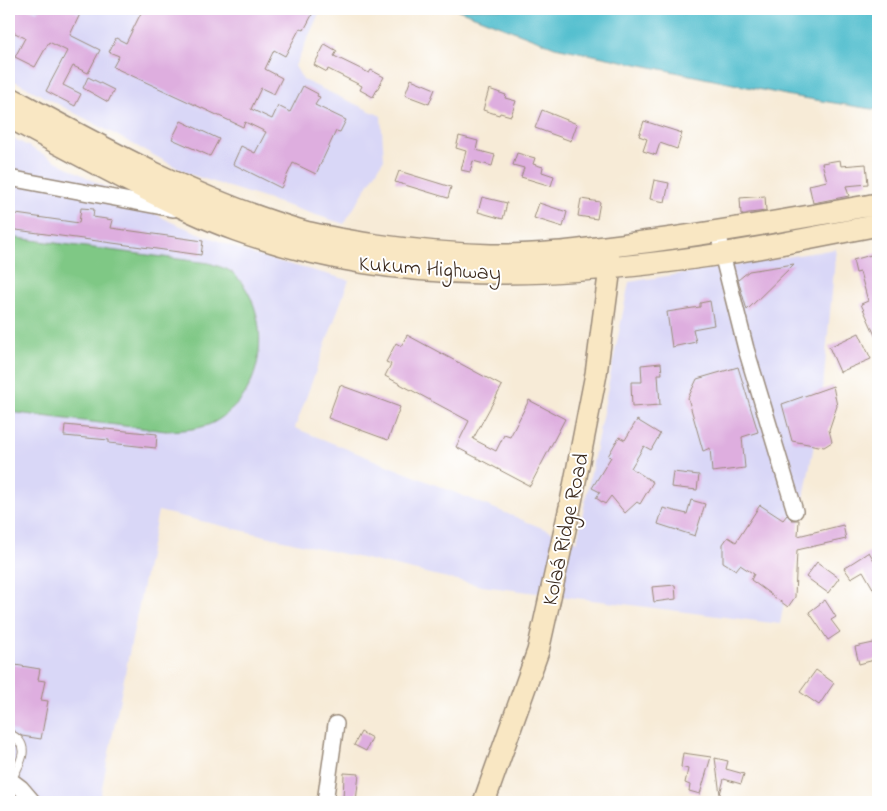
<svg xmlns="http://www.w3.org/2000/svg" width="887" height="811" font-family="'Indie Flower',sans-serif">
	<style>
		.built { fill: #d9d7f7 }
		.green { fill: #7fc885; stroke: #5d7952 }
		.water { fill: #54bfcf; stroke: #487476 }
		.building { fill: #deaedf }
		.lines { fill: none; stroke-linecap: round; stroke-linejoin: round }
		.lane-casing { stroke: #998a7a; stroke-width: 10 }
		.street-casing { stroke: #998a7a; stroke-width: 18 }
		.secondary-casing { stroke: #998a7a; stroke-width: 24 }
		.lane { stroke: #fff; stroke-width: 8 }
		.street { stroke: #fff; stroke-width: 15 }
		.secondary { stroke: #f9e7c3; stroke-width: 21 }
		.labels { text-anchor: middle; stroke-width: 4; stroke-linejoin: round; paint-order: stroke }
		.street-label { font-size: 22px; fill: #3b2a1e; stroke: #fff }
	</style>
	<rect width="100%" height="100%" fill="#fff"/>
	<filter id="ink" filterUnits="userSpaceOnUse"><feTurbulence type="fractalNoise" baseFrequency=".02" numOctaves="2"/><feDisplacementMap in="SourceGraphic" scale="10" xChannelSelector="R" yChannelSelector="G"/><feConvolveMatrix kernelMatrix="1 2 1 2 8 2 1 2 1" color-interpolation-filters="sRGB"/></filter>
	<filter id="wash" filterUnits="userSpaceOnUse"><feTurbulence type="fractalNoise" baseFrequency=".0096" numOctaves="4" result="noise"/><feDisplacementMap in="SourceGraphic" scale="20" xChannelSelector="R" yChannelSelector="G"/><feGaussianBlur stdDeviation="1.12" result="paint"/><feColorMatrix in="noise" values="0 0 0 0 0 0 0 0 0 0 0 0 0 0 0 0 0 1.4 0 .05"/><feComposite in="paint" operator="in"/></filter>
	<g filter="url(#wash)">
		<rect width="100%" height="100%" fill="#f7ebd7"/>
		<!-- built -->
		<path class="built" d="M9 9H321L295 66 303 80 381 116 384 159 344 224 189 174 9 78Z
			M9 136 171 222 254 255 349 280 295 428 577 542 629 282 836 249 821 408 780 624 482 586 158 511 99 802H9Z"/>
		<!-- green -->
		<path class="green" d="M9 237 209 263C216 266 227 268 233 273 264 301 267 356 247 390 241 402 229 413 218 420 203 430 183 430 166 431L9 412Z"/>
		<!-- water -->
		<path class="water" d="M456 9H878V110L791 96 555 47Z"/>
		<g id="blocks">
			<!-- building -->
			<path class="building" d="M9 9H30L37 12 39 9H70L80 14 70 35 100 50 88 73 73 66 63 85 81 94 75 106 46 91 67 51 49 42 35 67 15 57 25 38 9 30Z
				M143 9H173L182 13 184 9H301L312 15 304 30 300 28 285 56 274 50 265 69 282 78 274 94 261 88 251 109 272 119 278 106 290 112 303 86 318 94 317 96 320 97 315 105 346 120 340 132 336 131 316 174 293 163 281 188 233 164 241 146 255 153 266 132 245 122 243 127 113 67 119 56 109 52 116 38 126 43Z
				M325 44 337 51 334 56 369 73 371 70 384 77 373 97 360 90 362 86 328 69 327 72 314 65Z
				M88 77 114 90 108 102 83 88Z
				M411 79 435 89 429 104 405 95Z
				M489 89 506 95 505 98 516 101 511 116 500 113 499 115 483 110Z
				M542 110 577 124 571 141 535 128Z
				M181 121 219 139 210 156 172 139Z
				M644 121 682 133 677 149 660 143 656 155 643 151 647 139 639 136Z
				M459 136 478 141 476 150 495 155 492 166 473 161 470 172 461 170 466 151 456 148Z
				M517 153 535 158 533 164 543 167 542 172 554 176 551 186 521 177 524 168 513 165Z
				M840 160 841 166 866 164 868 184 846 186 849 196 813 203 809 185 827 181 822 163Z
				M399 171 451 187 448 198 395 182Z
				M654 180 669 183 665 202 650 199Z
				M765 196 766 211 741 214 740 198Z
				M482 197 507 203 503 219 478 212Z
				M581 199 600 202 597 219 578 216Z
				M539 203 567 212 563 227 534 218Z
				M81 208 94 209 93 217 113 220 111 228 203 241 201 255 9 229V213L79 223Z
				M878 253V342L861 304 868 301 860 272 856 273 853 260Z
				M794 264 747 310 738 280 749 271Z
				M710 301 714 325 693 329 696 342 672 347 667 312 700 307V303Z
				M859 333 871 359 840 372 829 347Z
				M407 335 502 386 473 439 496 451 504 435 510 437 529 400 565 419 530 486 456 447 469 421 385 376 391 364 386 362 396 343 401 346Z
				M661 363 662 374H658L660 405 632 407 631 382H642L641 365Z
				M738 367 758 432 742 437 745 468 712 472 710 448 703 451 688 398 697 379Z
				M340 385 400 407 388 440 328 418Z
				M833 386 837 406 829 430 832 442 824 447 792 441 782 404Z
				M637 420 660 434 651 450 644 446 631 468 653 482 640 504 637 502 625 513 611 496 605 504 596 498 600 492 592 488 611 457 608 456 619 437 625 440Z
				M65 425 157 434 156 448 109 443V440L64 436Z
				M673 472 699 475 697 490 671 487Z
				M691 500 705 504 695 536 658 524 663 508 687 514Z
				M760 505 783 520 787 515 792 520H799L798 536 843 525 846 539 797 550 795 597 788 607 751 580 754 574 740 565 736 570 723 562V544L728 537 736 542Z
				M869 552 878 567V597L863 571 851 578 844 568Z
				M817 562 839 578 828 593 806 577Z
				M675 585 676 599 654 602 652 587Z
				M825 600 836 617 831 620 840 632 828 640 809 612Z
				M878 642V659L859 664 855 647Z
				M9 664 40 669 38 680 45 681 41 700 48 701 41 739 22 736 9 728Z
				M816 670 834 683 819 705 800 692Z
				M361 732 372 738 366 751 354 745Z
				M683 753 711 757 700 794 689 791 690 785 685 783 688 769 681 767Z
				M715 758 728 761 726 769 744 774 741 784 724 779 720 794Z
				M344 773 359 774 356 802H343Z"/>
		</g>
	</g>
	<g filter="url(#ink)">
		<use href="#blocks" fill-opacity="0" stroke="#998a7a" stroke-width="1"/>
		<g class="lines">
			<defs>
				<path id="lane" d="M9 734C33 744 20 764 11 780"/>
				<path id="street" d="M9 178 173 209
					M719 232 722 254 746 349 795 511
					M9 779 21 788 33 802
					M325 802 336 724"/>
				<path id="secondary" d="M9 97C103 148 198 201 302 231 324 237 346 240 369 244 409 250 450 254 491 255 539 256 588 249 636 243 717 233 798 218 878 204
					M9 117C51 140 94 163 137 185 170 202 202 218 236 230 394 287 559 279 722 254 774 246 826 235 878 225
					M484 802 538 651 570 507 596 374 610 268 608 254"/>
			</defs>
			<!-- lane casing -->
			<use href="#lane" class="lane-casing"/>
			<!-- street casing -->
			<use href="#street" class="street-casing"/>
			<!-- secondary casing -->
			<use href="#secondary" class="secondary-casing"/>
			<!-- lane -->
			<use href="#lane" class="lane"/>
			<!-- street -->
			<use href="#street" class="street"/>
			<!-- secondary -->
			<use href="#secondary" class="secondary"/>
		</g>
	</g>
	<g class="labels">
		<!-- street labels -->
		<g class="street-label">
			<text transform="translate(430 267) rotate(4)" y="8">Kukum Highway</text>
			<text transform="translate(564 529) rotate(-78)" y="8">Kolaá Ridge Road</text>
		</g>
	</g>
	<!-- margin -->
	<rect width="887" height="811" fill="none" stroke="#fff" stroke-width="30"/>
</svg>
